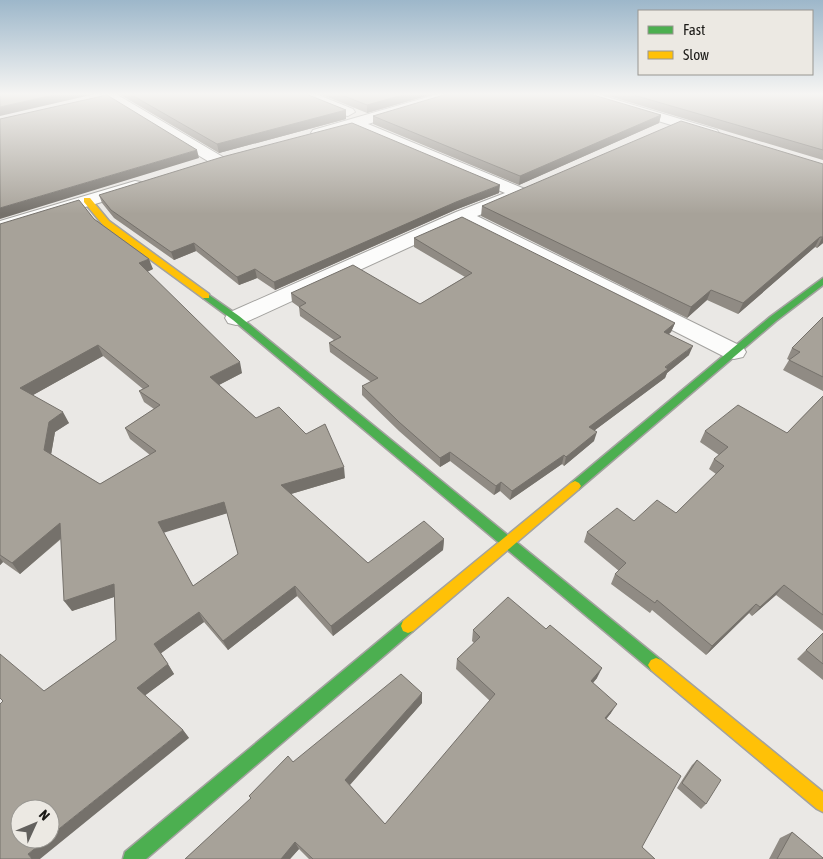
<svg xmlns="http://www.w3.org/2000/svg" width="823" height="859" font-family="'Asap Condensed',sans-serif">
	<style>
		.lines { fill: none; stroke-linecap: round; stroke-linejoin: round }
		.street-casing { stroke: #a3a29f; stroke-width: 2 }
		.fast-casing { stroke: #a3a29f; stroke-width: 3 }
		.slow-casing { stroke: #a3a29f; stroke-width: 3 }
		.street { fill: #fcfcfb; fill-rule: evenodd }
		.fast { fill: #4caf50; fill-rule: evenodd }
		.slow { fill: #ffc107; fill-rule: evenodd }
		.wall { fill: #908b84; fill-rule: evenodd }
		.shaded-wall { fill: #75716b }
		.building { fill: #a7a299; stroke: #75716b; fill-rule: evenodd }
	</style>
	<rect width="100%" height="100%" fill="#eae8e5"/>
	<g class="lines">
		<defs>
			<path id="street" d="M101 94H116L223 157 225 160 223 163H211L102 97Z
				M300 94H316L353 109 355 112 348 116 343 115 301 97Z
				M438 94H456L455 97 368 124 525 189 528 193 524 198 477 216 743 347 746 352 743 357 734 359 725 357 462 223 244 323 236 325 228 323 225 318 228 313 456 212 505 193 353 128 318 137 313 136 311 133 313 130Z
				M579 94H597L717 130 719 133 717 136H707L580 97Z
				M135 181 141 182 143 186 141 190 0 233V221Z"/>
			<path id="fast" d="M823 278V285L776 321 579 489H571L569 486 571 483 770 317Z
				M206 293 239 316 661 660 664 665 661 670 656 672 651 670 233 320 203 298V294Z
				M408 619 413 621 415 626 413 631 146 859H123L125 852 403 621Z"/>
			<path id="slow" d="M84 198H90L109 221 209 294V298H203L103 225 84 202Z
				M575 481 579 483 581 486 579 489 413 631 408 633 403 631 401 626 403 621 571 483Z
				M656 658 661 660 823 792V812L817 809 651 670 648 665 651 660Z"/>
		</defs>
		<!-- street casing -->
		<use href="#street" class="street-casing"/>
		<!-- fast casing -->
		<use href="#fast" class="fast-casing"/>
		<!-- slow casing -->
		<use href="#slow" class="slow-casing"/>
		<!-- street -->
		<use href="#street" class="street"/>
		<!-- fast -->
		<use href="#fast" class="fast"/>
		<!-- slow -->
		<use href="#slow" class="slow"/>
	</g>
	<!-- wall -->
	<path class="wall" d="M119 94H306L346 110V119L219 153Z
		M320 94H433L367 113Z
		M602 94H823V160Z
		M661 115 659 123 519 185 373 124V116Z
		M823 164V243L817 248 815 247 738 314 707 300 687 318 481 216 482 206Z
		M499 193 455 210 275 290 257 278 239 285 196 251 174 260 114 218 102 203 99 195Z
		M94 219 153 269 147 272 242 373 219 385 256 418 345 478 291 494 368 563 444 539 443 550 333 636 297 596 228 650 204 622 161 653 174 674 145 695 183 730 189 738 3 701 44 691 116 640 114 597 72 611 61 539 20 574 3 562 0 565V224ZM103 356 143 389 139 391 144 402 154 409 125 428 130 439 150 455 100 484 51 454 55 432 69 423 33 395ZM227 513 238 554 193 586 163 532Z
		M414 238 675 323 671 332 669 334 689 355 667 373 665 378 595 430 594 441 564 466 562 464 510 500 500 491 494 495 450 461 440 467 399 431 362 395V386L371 382 330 352 329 343 334 340 300 316 299 307 292 302 291 293 420 304 465 277 414 247Z
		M823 317V391L783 370 789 360 787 359 792 348Z
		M823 396V631L776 595 752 616 749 613 706 655 652 610 650 613 611 584 615 574 619 571 584 542 587 532 676 513 716 474 709 469 714 459 719 455 700 442 705 431 787 433Z
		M473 630 597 678 593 683 611 713 606 719 642 847 655 859H309L299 849 290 859H185L293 762 422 703 350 785 385 824 490 701 456 669 457 659 474 643 472 641Z
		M823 633V680L797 659Z
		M697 760 706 804 701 809 677 788 692 765Z
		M792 832 823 859H769L780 838Z"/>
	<!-- shaded-wall -->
	<path class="shaded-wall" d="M58 94H95L0 116V107Z
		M406 94H433L367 113V105Z
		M346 110V119L219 153 217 144Z
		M661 115 659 123 519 185 520 176Z
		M197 150 199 158 0 219V208Z
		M500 185 499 193 455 210 275 290 274 282 456 202Z
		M820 237 815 247 738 314 743 303Z
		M823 237V243L817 248 822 238Z
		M194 243 196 251 174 260 171 252Z
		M149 259 153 269 142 274 139 263Z
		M255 269 257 278 239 285 237 277Z
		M711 290 707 300 687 318 691 307Z
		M675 323 671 332 661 341 664 332Z
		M98 345 103 356 26 399 20 388Z
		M693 346 689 355 667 373 665 378 587 436 589 427Z
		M240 362 242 373 213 388 210 377Z
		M63 412 69 423 55 432 50 461 44 450 49 422Z
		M597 432 594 441 564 466 566 457Z
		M450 452V461L440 467V458Z
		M564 455 562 464 510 500 512 491Z
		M344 467 345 478 284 496 281 485Z
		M501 482 500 491 494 495 496 486Z
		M224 502 228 513 163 533 158 522Z
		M60 523 67 533 20 574 12 563Z
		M444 539 443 550 333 636 331 626Z
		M0 558 3 562 0 565Z
		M114 584 120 595 72 611 64 601Z
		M784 585 776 595 752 616 760 607Z
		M295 586 297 596 228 650 223 641Z
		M756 604 749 613 706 655 712 646Z
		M199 612 204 622 160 654 154 644Z
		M168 664 174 674 143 697 137 688Z
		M602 668 597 678 586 691 591 681Z
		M422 693V703L347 788 345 780Z
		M617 704 611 713 600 727 605 718Z
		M183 730 189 738 40 859H32L28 854 47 839H50V836Z
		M295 842 299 849 290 859H281Z"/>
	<!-- building -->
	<path class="building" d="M0 94H58L0 107Z
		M130 94H306L346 110 217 144Z
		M339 94H406L367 105Z
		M447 94H590L661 115 520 176 373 116Z
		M630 94H823V150Z
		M107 95 197 150 0 208V119Z
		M681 121 823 164V237H820L743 303 711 290 691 307 482 206Z
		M352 123 500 185 456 202 274 282 255 269 237 277 194 243 171 252 111 210 99 195 222 157Z
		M79 200 94 219 149 259 139 263 240 362 210 377 256 418 279 407 306 434 325 424 344 467 281 485 368 563 424 521 444 539 331 626 295 586 223 641 199 612 154 644 168 664 137 688 183 730 50 836V809H20V839H47L28 854 32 859H0V704L3 701 0 698V654L44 691 116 640 114 584 64 601 60 523 12 563 0 555V224ZM98 345 149 386 139 391 160 405 125 428 156 451 100 484 44 450 49 422 63 412 20 388ZM224 502 238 554 193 586 158 522Z
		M462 217 675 323 664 332 693 346 665 367 668 369 589 427 597 432 566 457 564 455 512 491 501 482 496 486 450 452 440 458 399 422 362 386 378 378 329 343 341 337 299 307 306 303 291 293 353 265 420 304 472 273 414 238Z
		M823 317V377L789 360 800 352 792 348Z
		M823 396V615L784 585 760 607 756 604 712 646 657 600 655 603 615 574 626 563 587 532 617 508 634 521 657 500 676 513 724 466 714 459 728 447 705 431 738 405 787 433Z
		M508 597 546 629 550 625 602 668 591 681 617 704 605 718 681 776 642 847 655 859H313L295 842 281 859H185L251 798 249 796 288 756 293 762 401 674 422 693 345 780 385 824 495 694 457 659 480 637 473 630Z
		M823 633V664L806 650Z
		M697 760 721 780 706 804 682 783Z
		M792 832 823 858V859H777Z"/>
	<!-- sky -->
	<linearGradient id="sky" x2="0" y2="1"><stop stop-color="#9db7ca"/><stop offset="0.44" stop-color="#f6f5f3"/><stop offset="1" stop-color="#f6f5f3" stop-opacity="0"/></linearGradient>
	<rect width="823" height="214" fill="url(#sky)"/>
	<!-- legend -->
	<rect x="638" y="10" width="175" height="65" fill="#ece9e3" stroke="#989691"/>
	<rect x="648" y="26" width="25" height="8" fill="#4caf50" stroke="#989691"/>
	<text x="683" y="35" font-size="15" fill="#1a1916">Fast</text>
	<rect x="648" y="51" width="25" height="8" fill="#ffc107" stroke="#989691"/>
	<text x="683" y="60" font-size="15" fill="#1a1916">Slow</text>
	<!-- north arrow -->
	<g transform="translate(35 824) rotate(46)"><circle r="24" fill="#ece9e3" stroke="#989691"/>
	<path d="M0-4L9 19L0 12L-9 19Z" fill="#63615e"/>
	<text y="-8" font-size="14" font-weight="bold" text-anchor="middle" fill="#1a1916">N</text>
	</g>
</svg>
